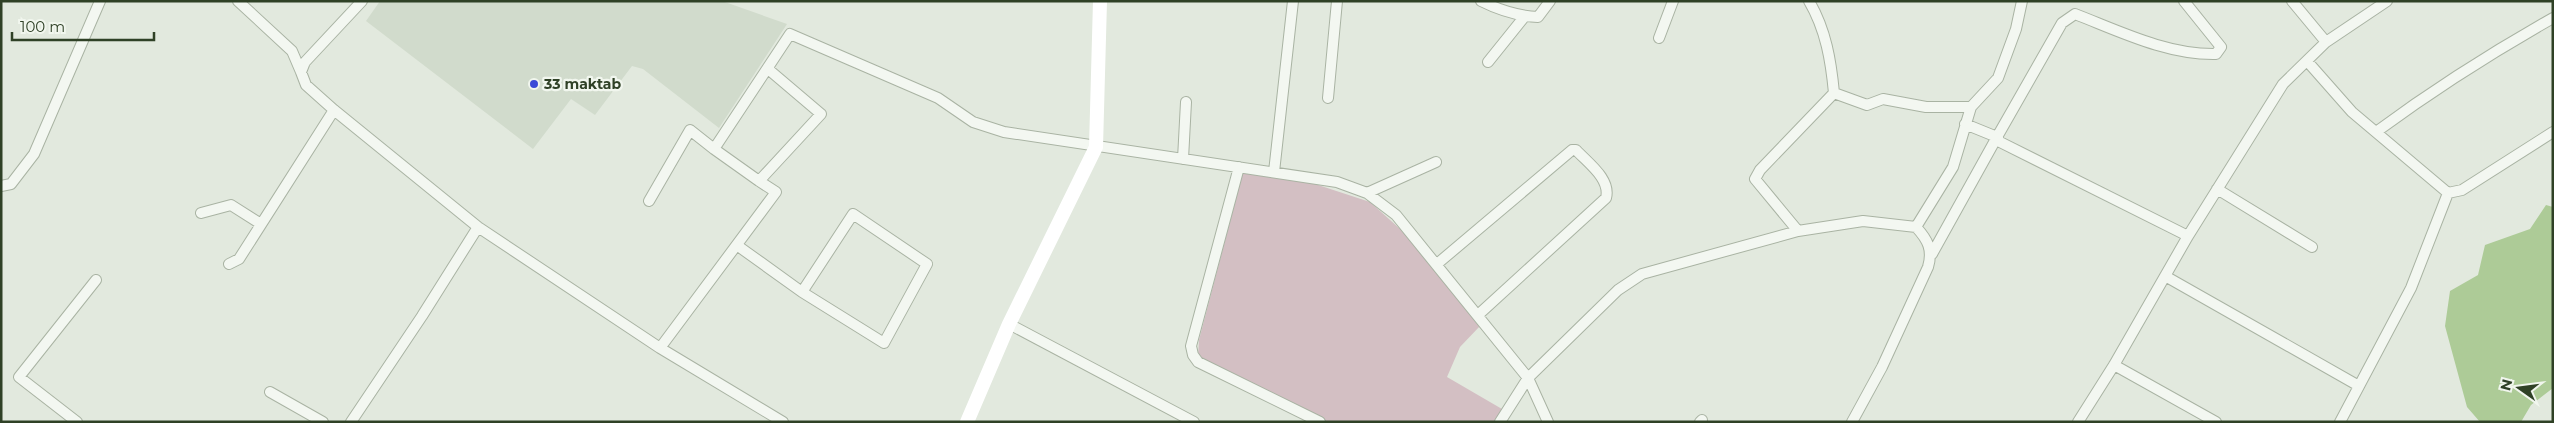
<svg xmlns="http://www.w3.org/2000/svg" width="2554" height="423" font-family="Montserrat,sans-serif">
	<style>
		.built { fill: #d1dbcc }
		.green { fill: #d3bfc3 }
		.water { fill: #adcb97 }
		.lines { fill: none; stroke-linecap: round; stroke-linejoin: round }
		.street-casing { stroke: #a9b3a3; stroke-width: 12 }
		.street { stroke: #f3f7f1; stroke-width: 10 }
		.secondary { stroke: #fff; stroke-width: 14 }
		.poi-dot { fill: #3a4ad7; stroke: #f1f6ee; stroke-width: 2 }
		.labels { text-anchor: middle; stroke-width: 4.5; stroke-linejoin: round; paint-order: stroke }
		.poi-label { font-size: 14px; font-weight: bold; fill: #2f4126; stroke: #f1f6ee; text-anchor: start }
	</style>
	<rect width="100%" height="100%" fill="#e2e9de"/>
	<!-- built -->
	<path class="built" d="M380 1H722L787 24 719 128 643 69 632 66 595 115 571 99 533 149 366 21Z"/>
	<!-- green -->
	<path class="green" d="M1243 172 1312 183 1370 202 1409 237 1480 326 1460 347 1447 377 1502 409 1495 422H1322L1209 364 1198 356 1199 340Z"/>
	<!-- water -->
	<path class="water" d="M2546 205 2553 207V388L2531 405 2521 422H2480L2467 407 2445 326 2450 291 2478 275 2485 245 2530 229Z"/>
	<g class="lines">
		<defs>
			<path id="street" d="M238 1 292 51 301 72
				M362 1 305 62 301 72 306 85 334 110 478 227 660 348 783 422
				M1481 1C1499 10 1518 16 1538 17L1550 1
				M2184 1 2221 47 2216 54C2167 55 2119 31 2075 14L2062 23 1997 137 2000 142 2188 236
				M2292 1 2326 42
				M1659 38 1673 1
				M2307 61 2352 112 2448 193 2411 288 2340 422
				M1488 62 1525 16
				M1834 93 1867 105 1883 99 1926 107H1971
				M1328 98 1337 1
				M2376 132C2433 90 2491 53 2553 18
				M1183 159 1186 102
				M1239 167 1191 346 1193 355 1198 362 1320 422
				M1274 172 1293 1
				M759 181 714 149 790 34 938 98 973 122 1004 132 1337 182 1367 193 1396 215 1528 378 1548 422
				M1 186 11 184 34 154 100 1
				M2217 189 2312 247
				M1367 193 1436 162
				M2448 193 2462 190 2553 132
				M649 201 690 130 714 149
				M201 213 231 205 261 224
				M1798 231 1755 179 1760 170 1834 93C1831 61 1826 30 1809 1
				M738 246 802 292 884 343 927 264 853 214 802 292
				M1932 254 1997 137 1965 124
				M229 264 239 259 334 110
				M1437 264 1572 150H1576C1588 163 1611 179 1606 198L1478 315
				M2165 276 2359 386
				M1009 324 1194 422
				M660 348 776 192 759 181 821 114 768 69
				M2114 365 2216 422
				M270 392 323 422
				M77 422 19 377 96 280
				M351 422 422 316 478 227
				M1500 422 1528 378 1618 290 1642 274 1798 231 1863 221 1916 227 1953 167 1971 107 1998 78 2016 29 2022 1
				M1700 422 1702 420
				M1852 422 1882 367 1928 267C1933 250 1928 240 1916 227
				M2078 422 2114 365 2188 236 2283 84 2326 42 2387 1"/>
		</defs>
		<!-- street casing -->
		<use href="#street" class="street-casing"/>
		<!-- street -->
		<use href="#street" class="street"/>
		<!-- secondary -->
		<path class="secondary" d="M967 422 1009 324 1096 147 1100 1"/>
	</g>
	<!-- markers -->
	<circle class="poi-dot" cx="534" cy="84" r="5"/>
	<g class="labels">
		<!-- poi labels -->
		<g class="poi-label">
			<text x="544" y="89">33 maktab</text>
		</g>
	</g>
	<!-- border -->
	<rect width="2554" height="423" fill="none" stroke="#2f4126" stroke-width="5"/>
	<!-- north arrow -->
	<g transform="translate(2519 388) rotate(284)" stroke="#f1f6ee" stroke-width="4" paint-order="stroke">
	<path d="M0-4L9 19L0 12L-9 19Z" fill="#2f4126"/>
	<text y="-8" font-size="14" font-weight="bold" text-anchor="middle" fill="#2f4126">N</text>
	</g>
	<!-- scale -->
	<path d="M12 32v8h142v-8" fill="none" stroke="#2f4126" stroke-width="2.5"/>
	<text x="20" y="32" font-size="15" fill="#2f4126" stroke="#f1f6ee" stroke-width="4" paint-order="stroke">100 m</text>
</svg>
